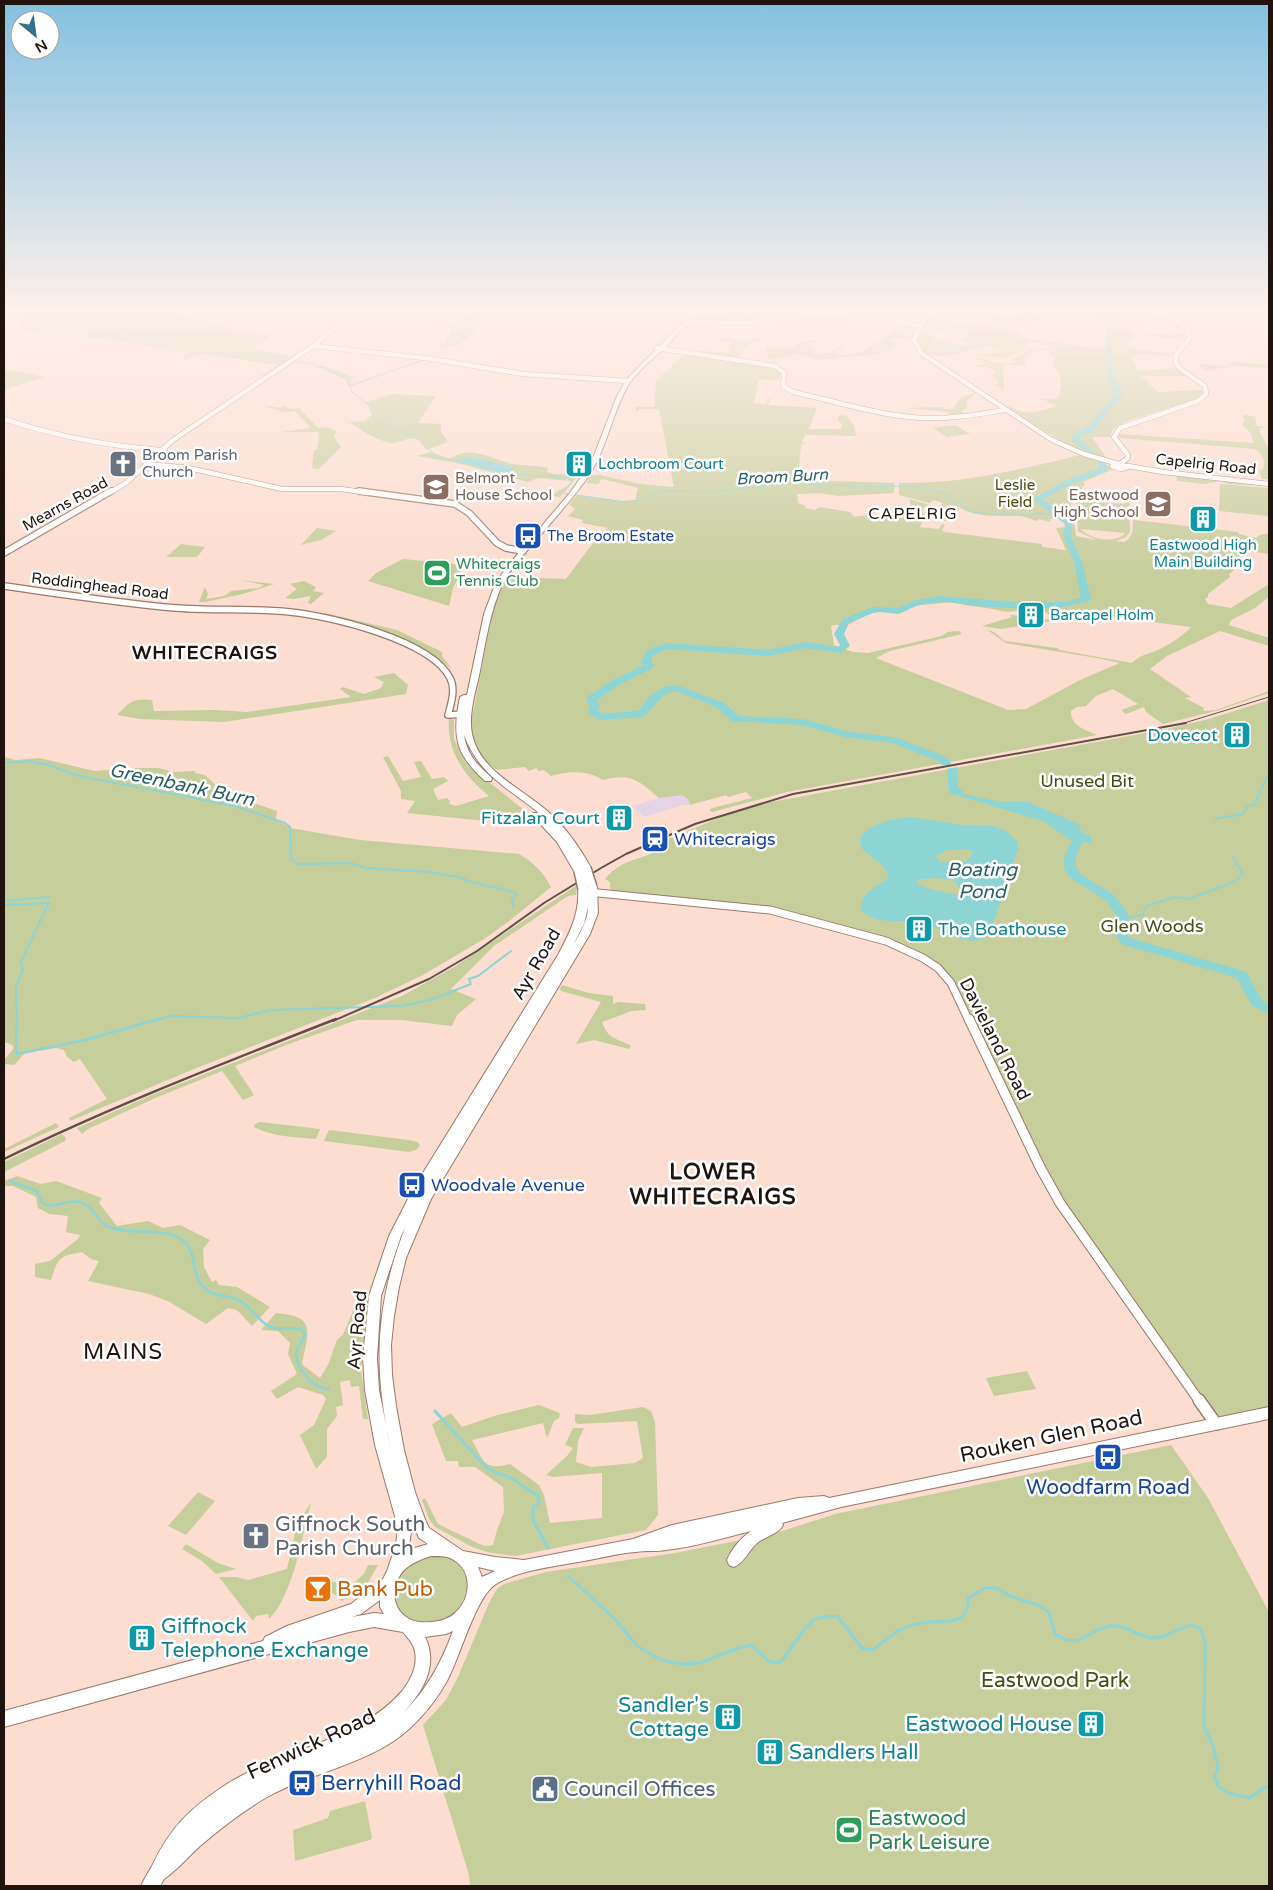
<svg xmlns="http://www.w3.org/2000/svg" width="1273" height="1890" font-family="'Varela Round',sans-serif">
	<style>
		.industrial { fill: #e5d4e6 }
		.green { fill: #c6ce9c; fill-rule: evenodd }
		.water { fill: #8dd4d5; fill-rule: evenodd }
		.lines { fill: none; stroke-linecap: round; stroke-linejoin: round }
		.stream-far3 { stroke: #8dd4d5; stroke-width: 1 }
		.stream-far2 { stroke: #8dd4d5; stroke-width: 2 }
		.stream-far1 { stroke: #8dd4d5; stroke-width: 2.5 }
		.stream { stroke: #8dd4d5; stroke-width: 3 }
		.river { fill: #8dd4d5; fill-rule: evenodd }
		.minor-far4-casing { stroke: #9b796b; stroke-width: 5.5 }
		.minor-far3-casing { stroke: #9b796b; stroke-width: 8 }
		.minor-far2-casing { stroke: #9b796b; stroke-width: 9 }
		.minor-far1-casing { stroke: #9b796b; stroke-width: 11 }
		.minor-casing { stroke: #9b796b; stroke-width: 14 }
		.major-casing { stroke: #9b796b; stroke-width: 2 }
		.minor-far4 { stroke: #fff; stroke-width: 4.5 }
		.minor-far3 { stroke: #fff; stroke-width: 5.5 }
		.minor-far2 { stroke: #fff; stroke-width: 7 }
		.minor-far1 { stroke: #fff; stroke-width: 9 }
		.minor { stroke: #fff; stroke-width: 11 }
		.major { fill: #fff; fill-rule: evenodd }
		.rail-far2 { stroke: #625048; stroke-width: 1 }
		.rail-far1 { stroke: #625048; stroke-width: 2 }
		.rail { stroke: #625048; stroke-width: 2.5 }
		.minor-bridge-casing { stroke: #9b796b; stroke-width: 5.5; stroke-linecap: butt }
		.major-bridge-casing { stroke: #9b796b; stroke-width: 12; stroke-linecap: butt }
		.minor-bridge { stroke: #fff; stroke-width: 4.5 }
		.major-bridge { stroke: #fff; stroke-width: 9 }
		.labels { text-anchor: middle; stroke-width: 5; stroke-linejoin: round; paint-order: stroke }
		.far-worship-label { font-size: 15px; fill: #5b616d; stroke: #fff; text-anchor: start }
		.far-culture-label { font-size: 15px; fill: #0d838f; stroke: #fff; text-anchor: start }
		.far-street-label { font-size: 15px; fill: #20130e; stroke: #fff }
		.far-education-label { font-size: 15px; fill: #785e54; stroke: #fff; text-anchor: start }
		.far-park-label { font-size: 15px; fill: #464c0f; stroke: #fff }
		.far-transit-label { font-size: 15px; fill: #164399; stroke: #fff; text-anchor: start }
		.far-leisure-label { font-size: 15px; fill: #27864d; stroke: #fff; text-anchor: start }
		.far-water-label { font-size: 16px; font-style: italic; fill: #266162; stroke: #fff }
		.far-neighbourhood-label { font-size: 16px; letter-spacing: 1px; fill: #20130e; stroke: #fff }
		.culture-label { font-size: 18px; fill: #0d838f; stroke: #fff; text-anchor: end }
		.park-label { font-size: 18px; fill: #464c0f; stroke: #fff }
		.transit-label { font-size: 18px; fill: #164399; stroke: #fff; text-anchor: start }
		.street-label { font-size: 18px; fill: #20130e; stroke: #fff }
		.far-district-label { font-size: 19px; font-weight: bold; letter-spacing: 1px; fill: #20130e; stroke: #fff }
		.water-label { font-size: 19px; font-style: italic; fill: #266162; stroke: #fff }
		.near-street-label { font-size: 21px; fill: #20130e; stroke: #fff }
		.near-transit-label { font-size: 21px; fill: #164399; stroke: #fff }
		.near-worship-label { font-size: 21px; fill: #5b616d; stroke: #fff; text-anchor: start }
		.near-food-label { font-size: 21px; fill: #c56008; stroke: #fff; text-anchor: start }
		.near-culture-label { font-size: 21px; fill: #0d838f; stroke: #fff; text-anchor: start }
		.near-park-label { font-size: 21px; fill: #464c0f; stroke: #fff }
		.near-service-label { font-size: 21px; fill: #4e5e75; stroke: #fff; text-anchor: start }
		.near-leisure-label { font-size: 21px; fill: #27864d; stroke: #fff; text-anchor: start }
		.district-label { font-size: 22px; font-weight: bold; letter-spacing: 1px; fill: #20130e; stroke: #fff }
		.near-neighbourhood-label { font-size: 22px; letter-spacing: 1px; fill: #20130e; stroke: #fff }
	</style>
	<rect width="100%" height="100%" fill="#fcddd0"/>
	<!-- industrial -->
	<path class="industrial" d="M682 795 688 799 690 805H683L644 817 632 806 659 798Z"/>
	<!-- green -->
	<path class="green" d="M23 312H171L227 327 270 335 269 338 252 349 289 355 288 359 290 356 293 357 265 377 261 376 278 365 201 354 183 360 187 358 180 356 192 353C183 351 175 352 166 352L171 350 87 336 18 331Z
		M469 312H490L479 321 481 323 475 329V333C461 342 455 349 437 347L447 342 445 341 450 334 451 327 438 326 439 324 455 325Z
		M721 312H784L786 314 740 322 692 319 695 313 719 315Z
		M985 312H998L993 313C1005 321 1017 313 1030 313 1036 313 1043 316 1049 318L1008 323 1012 329H1019L1016 332 1021 335 1020 337 1051 342 1068 339 1055 344 1101 348 1105 347 1108 340 1106 320 1083 316V312H1117L1122 313V320L1164 317 1167 319 1119 322 1127 328H1135L1128 329 1133 330 1136 335 1184 333 1174 325 1180 326 1184 330V339L1136 335 1126 347 1128 348 1174 354 1172 356 1138 354 1130 356 1138 371 1176 368 1187 376H1141L1158 392 1202 390 1204 393 1197 399 1127 421 1113 429 1110 437H1092L1108 460 1073 448 1005 407C1013 406 1017 412 1024 412 1034 413 1048 410 1057 405L1047 403 1049 402 1040 398 1054 400C1065 391 1062 374 1053 366L1055 356H1051L1050 350H1038L1025 355V366L1003 365 1004 391 995 384H998V381L991 375 996 374C989 364 984 369 975 366L987 364 976 358C989 359 1002 367 1016 362L1013 358 1031 350 1047 349 1049 347 1042 343 1028 342 1023 347 1024 350C1009 360 994 357 977 356L993 353H1004C992 338 967 352 953 355 940 358 913 356 917 337 918 329 925 324 928 317L964 324 998 326 999 324ZM939 330 951 335H963L965 338 960 341 973 344 962 346 947 341H932L933 338H937L934 335 938 334 937 331Z
		M812 315 848 317 834 326H797L776 330 799 325 789 317Z
		M903 325 916 327 910 334 909 341 902 338 889 339 900 349H896L895 346 887 347 892 350 874 355 836 358 819 360 800 354 769 360 765 347 792 348 799 343 820 339 822 340 805 345 815 349 814 352 816 354 831 353 845 343 841 349 834 353C859 362 884 337 903 325Z
		M776 336C762 338 741 344 739 360L697 355 703 351 729 353 731 342 719 339 720 338 746 340Z
		M684 355 767 365 777 369 781 374 779 380 759 379 754 403 766 404 768 399 770 398 768 405 817 408 809 429H841L842 425 837 419 840 415 847 416 854 426 856 436 805 435 802 442 806 443 801 445 798 480 894 483 895 486 893 493 840 496 819 493 797 494 798 503 806 506 805 508 815 510 820 507 850 512 854 517 868 515 877 519 899 517 892 508H909L908 506 911 505 909 499 940 508 924 507 922 512 924 514 961 520 942 521 943 519 925 516 920 527 939 529 942 524 945 525 942 530 944 532 1042 544V547L1066 550 1056 528 1066 527 1062 519H1050V522L1039 519 1038 521C1032 520 1026 517 1019 516 997 515 977 519 957 506L949 509 940 506 943 503 934 500 929 503 899 495V483C963 484 1022 469 1084 454L1097 459 1114 469 1083 482 1085 484 1072 502 1069 515 1074 520 1076 536 1096 540 1078 531 1076 501C1085 487 1112 493 1124 499V496L1129 497 1130 532 1126 537 1116 541 1125 542C1133 535 1133 531 1133 521L1135 520 1238 532 1239 534 1255 538 1260 535 1269 533V554C1247 551 1252 549 1235 563L1240 565 1229 574 1230 577 1208 594V597L1205 599 1208 604 1231 608 1269 584V597L1255 608 1231 620 1229 625 1269 638V646L1220 631 1167 656 1150 669 1191 697 1185 698 1204 708 1203 711 1216 710 1269 691V693L1216 711 1163 724 1146 712 1144 707 1126 714 1121 710 1138 704 1113 689 1096 696 1086 706 1077 707 1071 711C1070 726 1086 730 1097 735L787 792 712 812 709 810 712 808 752 798 746 792 728 797 726 795 690 805 688 799 682 795 659 798C638 780 631 773 603 780 587 770 569 771 551 776L544 770 539 771 536 768 529 771 525 767 497 770C481 761 473 741 471 723L493 611 505 580 508 577 566 579C580 561 591 543 608 528L582 523 583 520 568 516 575 509 569 504 577 495 622 501 635 500 638 488 602 479 598 484 587 483 589 476 600 475 640 484 674 487 659 409H640L636 412V407H654L656 381ZM1101 494 1119 498 1125 504 1081 501V503C1083 494 1094 495 1101 494ZM1081 529 1125 533C1116 544 1090 540 1081 529ZM953 602C969 607 986 607 1002 611 1013 614 1030 606 1041 610 1046 611 1050 616 1054 618L1034 622 1036 623 1063 620 1058 614 1068 613 1074 615 1105 616 1191 627C1182 637 1166 647 1153 652 1144 655 1139 656 1132 663L1059 650 1057 648 1005 641 995 633 986 629 1006 643 1097 658 1120 663 1082 679 1026 709 1008 710 876 658 890 651 962 634 959 631 947 632 942 636 868 653 853 652 834 645 831 626C837 623 841 626 847 625 856 622 863 615 871 609L896 612 911 606Z
		M425 359H428L351 386H348L346 380 317 366H323L353 377 350 383 353 384Z
		M1232 362 1269 365V368L1233 366 1206 371 1197 364H1201L1207 368 1202 364 1230 366Z
		M4 369 44 377 4 390Z
		M976 393 966 402 967 407 961 412 964 414 951 416 948 412 905 408 942 407 944 409H954C957 398 965 395 976 393Z
		M392 394 436 396 418 423 441 424V431L448 442 426 450C416 430 406 442 392 443 383 443 357 429 350 422L364 421 372 415 369 406 364 403Z
		M260 405 281 408 284 406 292 409 299 408 318 428 329 427 336 431 334 437 341 447 319 469 312 468 314 450H317L319 434 317 432H281L311 428 295 411 280 413H278L282 411Z
		M1247 415 1255 417 1257 426 1269 427 1260 428V433L1269 449V479H1262L1259 471 1263 469C1266 460 1262 454 1255 449L1119 438V434L1254 443 1250 432 1242 425 1245 420 1242 416Z
		M955 425 970 434 947 437 933 428Z
		M431 452 449 459C473 444 489 459 513 464 525 466 537 465 548 468L547 472 554 474 578 475 560 497 552 496C558 489 567 489 571 481L538 478 528 482 461 464 417 456ZM463 458H475L510 467 513 468V472L500 473 466 463Z
		M1177 476 1269 485V486L1228 484 1221 481 1204 484 1177 481Z
		M1220 484 1268 488V516L1219 511Z
		M317 528 336 531 321 540 301 545Z
		M181 544 205 547 197 557H166Z
		M403 559 465 565 453 588 449 606 368 581 376 573Z
		M240 580 274 584 243 594 205 602H199L205 587 208 594 206 599 224 596 231 591 259 588 264 585Z
		M304 581 316 587 313 591 324 593 311 604 308 603 311 596 294 599 285 598 297 589 290 584Z
		M325 613 397 630 442 652V656L452 669C413 638 367 628 320 615Z
		M1010 615 1026 616 1027 619 1016 620 1023 624H1032L1001 629 982 626 1012 617Z
		M394 673 408 685 406 694 224 722 140 719 117 715C130 702 132 698 152 700L154 711 215 710 247 712 351 697 340 689 343 687 364 694 381 688 384 682 374 677Z
		M1269 700V1413L1216 1424 1060 1203 951 983 938 968 906 949 770 910 615 894 610 888V882L605 879C622 858 641 861 662 848V842L666 840 733 812 766 803 1167 729 1209 719Z
		M449 717 454 720V739L469 766 534 818 536 821 533 824 524 825 407 813 415 801 401 799V791L383 757 388 756 403 781 421 777 414 762 421 761 432 779 444 777 448 781 433 789 438 800 447 798 450 801 449 804 456 806 489 796C464 776 446 751 449 717Z
		M4 757 16 760 39 758 95 771 129 768H159L172 772 195 771V773L205 775 221 790 259 796 251 802 277 811 276 819 290 828 360 840 519 854C534 863 543 872 551 887L508 922 484 939 421 976 375 998 194 1069 70 1121 69 1118 107 1099 80 1059 74 1062 67 1057 64 1050 56 1048 25 1053 14 1065 4 1064V1060L14 1048 12 1045 4 1042Z
		M577 885 576 895 568 896 494 946 451 989 476 999 457 1015 452 1026 401 1020H357L286 1045 235 1066 254 1095 243 1100 222 1071 153 1099 88 1129 82 1134 77 1128 154 1094 402 996 454 967Z
		M562 985 589 993 613 996V1004L618 1002 645 1004 646 1010 632 1011 602 1022C609 1041 616 1037 631 1046L629 1049 594 1040 576 1044 601 1002 561 991 560 988Z
		M260 1122 320 1129 316 1139C295 1137 273 1137 254 1127L255 1124Z
		M56 1123 59 1127 4 1152V1149Z
		M329 1130 408 1140 418 1142 420 1146 416 1150 409 1152 324 1141Z
		M62 1134 66 1138 65 1141 4 1172V1162Z
		M17 1176 41 1184 56 1181 102 1198 99 1203 117 1226 148 1221 163 1228 180 1225 210 1240 203 1249 204 1267 212 1282 216 1280 219 1285 237 1287 270 1307 252 1326 237 1310 228 1308 206 1324 168 1301 149 1294 88 1281 99 1261 91 1259 82 1252C59 1256 58 1258 51 1280L35 1277V1264L50 1261 78 1239 80 1235 66 1232 68 1216 49 1214 38 1208 36 1197 13 1186H4V1181Z
		M359 1296 370 1298 361 1369 368 1419H363L359 1386 351 1387 350 1380 340 1382 343 1405 336 1407 337 1416 327 1429V1457L316 1469 300 1435 314 1425 326 1399 323 1395 298 1387 277 1399 271 1391 297 1374 288 1354 290 1343 278 1331 261 1330 276 1313C316 1316 309 1331 302 1363L304 1366 320 1378 328 1365 337 1340 343 1335Z
		M1027 1371 1036 1389 994 1396 986 1378Z
		M539 1405 560 1413 559 1418 554 1421 547 1438 543 1423 472 1440C484 1461 483 1471 510 1464L539 1485 544 1495 550 1523 602 1518V1473L553 1477 546 1475 567 1456 573 1448 565 1445 573 1428H584L578 1441 576 1462 591 1467 635 1463 643 1458 637 1421 578 1424 575 1422V1414L590 1415 643 1407 651 1411 655 1422 658 1515 646 1530 515 1556 491 1553 472 1547 435 1527 429 1519 422 1500 425 1498 438 1524 484 1546 493 1545 497 1530 504 1512 503 1487 475 1467H459L458 1461H446L432 1424 451 1413 462 1427 494 1416Z
		M1171 1445 1208 1498 1269 1612V1886H470L469 1875 423 1725 446 1700 458 1677 489 1603 497 1589 504 1584 546 1572 675 1553 776 1533 835 1514Z
		M198 1492 215 1501 186 1535 168 1526Z
		M311 1503C302 1536 293 1596 269 1619L268 1614 256 1616 253 1621 219 1577H236L248 1580 287 1569 297 1524Z
		M186 1544 218 1563 236 1569 216 1574 202 1561 182 1549Z
		M429 1554 452 1557 462 1565 471 1582 467 1599 454 1615 440 1621 425 1623 412 1621 404 1617 392 1600C395 1569 402 1566 429 1554Z
		M368 1565H378L363 1591 342 1601 314 1577 350 1586 364 1574Z
		M365 1801 372 1838 370 1840 295 1861 293 1830 328 1818 330 1811Z"/>
	<!-- water -->
	<path class="water" d="M464 458H475L508 466 513 468V472L500 473 456 461Z
		M957 767 958 786 964 794 1000 802H1028L1079 824 1081 832 1091 836V843L1070 840 1043 821 949 793 947 769Z
		M911 817 963 825 994 826 1006 831 1018 842V849L991 930 986 937C980 940 974 942 967 940 951 938 939 927 924 923 902 917 879 928 861 910 861 892 877 887 888 878V873L883 866 861 848 860 837C874 822 891 819 911 817ZM966 849 974 852 966 862 952 863 939 861 936 856 948 850ZM937 878 955 881 961 890V895C953 895 923 888 917 884L919 879Z"/>
	<g class="lines">
		<!-- stream-far3 -->
		<path class="stream-far3" d="M578 312H582
			M182 317H148L122 329 132 333V337L147 339 158 344H195L207 351 276 356 284 360 314 364 347 379 352 392 370 406 374 419 421 440 436 456 458 461
			M35 333 101 338H132
			M438 351C455 339 468 325 484 312
			M349 386 426 359
			M512 472C532 479 554 472 573 481L563 493 625 502 637 501 662 491 713 492 792 483 860 487 913 486 940 492 973 512 1001 515H1031L1037 513 1063 518"/>
		<!-- stream-far2 -->
		<path class="stream-far2" d="M4 763 28 761 48 765 79 776 231 805 285 823 290 827 291 859 298 864 351 863 365 868 427 872 459 877 471 882 514 892 516 895 512 900 513 906
			M1214 819 1243 814 1248 806 1254 805 1269 773
			M4 901 49 897
			M4 905 49 903 21 961 23 970 16 986 17 1021
			M1124 918 1143 915 1146 906 1176 897 1189 899 1234 882 1243 875 1233 857
			M154 1021 170 1016 239 1018 270 1010 401 1006 430 1000 471 984 469 979 478 976 511 951"/>
		<!-- stream-far1 -->
		<path class="stream-far1" d="M17 1019C17 1032 15 1042 17 1054L85 1040 158 1019
			M10 1181 37 1191C39 1195 41 1202 44 1204 50 1209 71 1199 81 1202 94 1206 96 1222 109 1227 129 1235 152 1228 173 1235 202 1246 187 1271 204 1288 215 1298 230 1294 242 1302 253 1308 259 1323 271 1327 282 1331 293 1325 304 1331 306 1340 298 1345 296 1353 296 1358 297 1361 299 1365 307 1379 312 1387 329 1389"/>
		<!-- stream -->
		<path class="stream" d="M435 1411 487 1468C495 1474 505 1474 513 1479 522 1485 528 1490 538 1495L539 1502 533 1508V1520L548 1548
			M568 1576 614 1618 637 1646 662 1660 681 1664 700 1663 738 1648 751 1645 770 1662H780C792 1650 800 1632 810 1623 816 1616 828 1617 837 1616L862 1648 873 1650C894 1633 899 1626 928 1622 939 1621 952 1623 962 1617L968 1607V1598L985 1588H997L1010 1596 1038 1605 1049 1612 1055 1634C1082 1652 1085 1629 1111 1626 1127 1624 1139 1638 1155 1638 1172 1638 1198 1608 1205 1642L1204 1727 1213 1746 1218 1767 1215 1777 1218 1786 1228 1793 1250 1798 1265 1787H1269"/>
		<!-- river -->
		<path class="river" d="M1105 312H1111L1113 376 1123 395 1092 432 1080 436V439L1096 454 1092 456 1073 442 1072 435 1086 428 1115 395 1107 376Z
			M1097 460H1103L1108 468 1105 472 1074 483 1043 499 1073 523 1071 536 1082 562 1091 599 1089 601 1063 607 1038 609 988 607 945 602 928 603 916 606 899 614 880 612 873 613 849 623 844 634 850 646 840 653 806 648 768 656 667 649 652 656 651 661 655 666 653 668 619 685 597 700 600 705 598 711 601 714 638 711 650 696 664 687 677 685 724 703 739 716 803 719 846 731 898 738 946 757 951 763 950 765H942L938 761 892 743 845 737 802 725 732 721 716 707 676 691C657 693 654 713 641 717L599 720 588 712 590 705 586 699 587 697 611 681 644 665 641 662 647 650 666 643 768 650 806 642 838 647 840 645 834 634 843 619 873 607 898 608 913 601 939 596 1025 603 1063 602 1081 598 1074 562 1063 536 1065 524 1033 499 1068 479 1099 468Z
			M1072 827 1076 828 1086 837C1061 874 1085 875 1111 893 1119 899 1125 910 1130 918L1126 933 1130 938 1247 972 1261 999 1269 1004V1014L1251 1005 1237 978 1121 944 1114 933 1118 918C1114 912 1109 903 1103 899 1078 879 1047 878 1074 838L1066 830Z"/>
		<defs>
			<path id="minor-far4" d="M660 312 690 315
				M893 317V321L921 326
				M925 319 914 339 921 353 1052 440 1084 454 1115 463
				M690 322 746 323 814 314 909 317 971 312
				M313 346 425 358 523 374 628 381
				M657 348 775 366 784 373 783 386 793 392C835 401 883 417 925 418 953 419 979 414 1006 410
				M4 419C55 436 107 446 161 450
				M1115 463 1128 467 1121 469 1112 466Z
				M1121 463 1128 458V455L1114 437 1120 428 1198 401 1206 394 1205 386 1182 370 1176 364V355L1189 339C1191 325 1170 318 1160 312
				M147 464 189 468 282 489H341L368 493
				M1128 466 1163 472 1269 484
				M109 493 126 483 173 440 313 346 341 323 350 312"/>
			<path id="minor-far3" d="M359 491 455 504 469 513 497 543 506 548 523 551
				M4 553 111 491
				M4 586C61 594 119 603 176 608 214 611 252 608 290 612 330 616 431 640 450 678 456 689 451 704 448 715L465 714"/>
			<path id="minor-far2" d="M588 892 770 910 886 941 923 958 938 968 951 983 969 1021"/>
			<path id="minor-far1" d="M969 1019 1040 1167 1060 1203 1200 1402"/>
			<path id="minor" d="M1199 1400 1216 1424"/>
			<path id="major" d="M689 320 691 323C681 327 674 339 667 346 655 357 637 371 629 384 612 412 608 446 590 474 573 499 552 521 533 544 522 556 510 569 503 583 490 611 486 641 480 671 476 691 468 714 472 734 480 771 519 787 545 809 564 825 579 846 591 868L589 870H583L582 873 579 874 574 871 557 842 532 815 533 813H539C508 788 479 775 464 735 467 754 477 765 491 777L492 779 491 781H485C455 754 452 735 460 697L464 695H467L484 614 496 582 511 562 569 494 584 473 593 458 617 396 626 380 682 323Z
				M592 884 597 887 598 913 590 934 431 1199 406 1258 399 1287 394 1316 391 1345 392 1375 396 1406 404 1450 415 1492 426 1522 429 1528 463 1551 495 1557 524 1560 633 1539 672 1525 798 1498 824 1496 829 1498 1269 1407V1419L841 1507 782 1523 783 1525C779 1534 764 1537 757 1543 749 1550 744 1563 734 1567L729 1565 727 1560C732 1548 741 1538 751 1531 723 1538 695 1547 666 1550 656 1552 646 1550 636 1552 619 1553 601 1558 584 1561 558 1566 518 1570 496 1584 476 1596 460 1657 447 1681 437 1699 425 1714 410 1728 373 1763 312 1772 267 1797 243 1811 221 1828 200 1846 188 1857 177 1870 164 1879L160 1886H141C144 1879 148 1873 152 1866 170 1828 189 1809 224 1786 242 1774 262 1766 282 1758 325 1740 372 1727 403 1690 412 1678 419 1663 414 1648 412 1642 407 1637 403 1632L374 1627 349 1632 4 1727V1711L263 1641 265 1637 287 1626 351 1604 383 1579 387 1571 396 1545 398 1527 375 1445 365 1390 363 1358 369 1296 389 1236 413 1189 558 955C569 934 580 914 578 889L583 886 587 888 589 885ZM588 907C588 920 580 934 573 945L584 924ZM405 1228C375 1306 373 1368 391 1450L379 1390 377 1358 381 1296 401 1236ZM410 1517 419 1538 428 1544 408 1550 412 1527ZM431 1556C437 1556 445 1556 450 1558 473 1568 472 1597 456 1612 449 1619 441 1621 432 1622 423 1623 413 1622 406 1617 390 1606 392 1583 404 1570 412 1563 421 1559 431 1556ZM478 1567 495 1571 482 1577ZM380 1600V1607L384 1614 374 1613 352 1617 361 1614ZM453 1631C442 1661 427 1690 403 1713 423 1692 439 1665 425 1637L446 1634Z"/>
		</defs>
		<!-- minor-far4 casing -->
		<use href="#minor-far4" class="minor-far4-casing"/>
		<!-- minor-far3 casing -->
		<use href="#minor-far3" class="minor-far3-casing"/>
		<!-- minor-far2 casing -->
		<use href="#minor-far2" class="minor-far2-casing"/>
		<!-- minor-far1 casing -->
		<use href="#minor-far1" class="minor-far1-casing"/>
		<!-- minor casing -->
		<use href="#minor" class="minor-casing"/>
		<!-- major casing -->
		<use href="#major" class="major-casing"/>
		<!-- minor-far4 -->
		<use href="#minor-far4" class="minor-far4"/>
		<!-- minor-far3 -->
		<use href="#minor-far3" class="minor-far3"/>
		<!-- minor-far2 -->
		<use href="#minor-far2" class="minor-far2"/>
		<!-- minor-far1 -->
		<use href="#minor-far1" class="minor-far1"/>
		<!-- minor -->
		<use href="#minor" class="minor"/>
		<!-- major -->
		<use href="#major" class="major"/>
		<!-- rail-far2 -->
		<path class="rail-far2" d="M1181 724 1269 697"/>
		<!-- rail-far1 -->
		<path class="rail-far1" d="M333 1021 429 979 477 951 544 903 601 868 626 854 695 824 793 794 1186 723"/>
		<!-- rail -->
		<path class="rail" d="M4 1159C112 1106 224 1063 336 1019"/>
		<defs>
			<path id="minor-bridge" d="M923 312 925 319"/>
			<path id="major-bridge" d="M586 868 592 887
				M579 871 583 889"/>
		</defs>
		<!-- minor-bridge casing -->
		<use href="#minor-bridge" class="minor-bridge-casing"/>
		<!-- major-bridge casing -->
		<use href="#major-bridge" class="major-bridge-casing"/>
		<!-- minor-bridge -->
		<use href="#minor-bridge" class="minor-bridge"/>
		<!-- major-bridge -->
		<use href="#major-bridge" class="major-bridge"/>
	</g>
	<!-- sky -->
	<linearGradient id="sky" x2="0" y2="1"><stop stop-color="#83c1e0"/><stop offset="0.54" stop-color="#fef0ea"/><stop offset="1" stop-color="#fef0ea" stop-opacity="0"/></linearGradient>
	<rect width="1273" height="576" fill="url(#sky)"/>
	<!-- icons -->
	<defs>
		<symbol id="church-square" viewBox="-11 -11 22 22"><rect x="-9" y="-9" width="18" height="18" rx="4" fill="#6b7280" stroke="#fff"/><path d="M-1.2-6h2.4v3.5h3.3v2.4h-3.3V6h-2.4V-.1h-3.3v-2.4h3.3Z" fill="#fff"/></symbol>
		<symbol id="building-square" viewBox="-11 -11 22 22"><rect x="-9" y="-9" width="18" height="18" rx="4" fill="#0f9aa8" stroke="#fff"/><path d="M-4-6H4V6H1V3H-1V6H-4ZM-2.5-4.3h1.7v1.8h-1.7ZM.8-4.3h1.7v1.8H.8ZM-2.5-1h1.7V.8h-1.7ZM.8-1h1.7V.8H.8Z" fill="#fff"/></symbol>
		<symbol id="school-square" viewBox="-11 -11 22 22"><rect x="-9" y="-9" width="18" height="18" rx="4" fill="#8d6e63" stroke="#fff"/><path d="M0-5L7-2L0 1L-7-2ZM-4 1L0 2.5L4 1V4Q0 6-4 4Z" fill="#fff"/></symbol>
		<symbol id="bus-square" viewBox="-11 -11 22 22"><rect x="-9" y="-9" width="18" height="18" rx="4" fill="#1a4fb4" stroke="#fff"/><path d="M-5-6H5V4H4V6H2V4H-2V6H-4V4H-5ZM-3.5-4V0h7V-4ZM-3.5 1.2v1.5H-2V1.2ZM2 1.2v1.5H3.5V1.2Z" fill="#fff"/></symbol>
		<symbol id="stadium-square" viewBox="-11 -11 22 22"><rect x="-9" y="-9" width="18" height="18" rx="4" fill="#2e9e5b" stroke="#fff"/><path d="M0-5a6.5 5 0 1 0 0 10a6.5 5 0 1 0 0-10ZM-3.5-1.8h7v3.6h-7Z" fill="#fff"/></symbol>
		<symbol id="station-square" viewBox="-11 -11 22 22"><rect x="-9" y="-9" width="18" height="18" rx="4" fill="#1a4fb4" stroke="#fff"/><path d="M-3-6H3Q5-6 5-4V2Q5 4 3 4L4.5 6H3L1.5 4h-3L-3 6H-4.5L-3 4Q-5 4-5 2V-4Q-5-6-3-6ZM-3.5-4v3h7v-3ZM-3.5 1v1.5H-2V1ZM2 1v1.5H3.5V1Z" fill="#fff"/></symbol>
		<symbol id="bar-square" viewBox="-11 -11 22 22"><rect x="-9" y="-9" width="18" height="18" rx="4" fill="#e8710a" stroke="#fff"/><path d="M-6-5H6L.8 .8V4.5H3.5V6h-7V4.5H-.8V.8Z" fill="#fff"/></symbol>
		<symbol id="civic-square" viewBox="-11 -11 22 22"><rect x="-9" y="-9" width="18" height="18" rx="4" fill="#5c6f8a" stroke="#fff"/><path d="M-.6-6.5H3V-4.5H.6V-3L4-1V1h2V6H-6V1h2V-1L-.6-3ZM-1.2 2.5V6h2.4V2.5Z" fill="#fff"/></symbol>
	</defs>
	<g fill-rule="evenodd">
		<use href="#church-square" x="107" y="448" width="32" height="32"/>
		<use href="#building-square" x="563" y="448" width="32" height="32"/>
		<use href="#school-square" x="420" y="471" width="32" height="32"/>
		<use href="#school-square" x="1142" y="488" width="32" height="32"/>
		<use href="#building-square" x="1187" y="503" width="32" height="32"/>
		<use href="#bus-square" x="512" y="520" width="32" height="32"/>
		<use href="#stadium-square" x="421" y="557" width="32" height="32"/>
		<use href="#building-square" x="1015" y="599" width="32" height="32"/>
		<use href="#building-square" x="1221" y="719" width="32" height="32"/>
		<use href="#building-square" x="603" y="802" width="32" height="32"/>
		<use href="#station-square" x="639" y="823" width="32" height="32"/>
		<use href="#building-square" x="903" y="913" width="32" height="32"/>
		<use href="#bus-square" x="396" y="1169" width="32" height="32"/>
		<use href="#bus-square" x="1092" y="1441" width="32" height="32"/>
		<use href="#church-square" x="240" y="1520" width="32" height="32"/>
		<use href="#bar-square" x="302" y="1573" width="32" height="32"/>
		<use href="#building-square" x="126" y="1622" width="32" height="32"/>
		<use href="#building-square" x="712" y="1701" width="32" height="32"/>
		<use href="#building-square" x="1075" y="1708" width="32" height="32"/>
		<use href="#building-square" x="754" y="1736" width="32" height="32"/>
		<use href="#bus-square" x="286" y="1767" width="32" height="32"/>
		<use href="#civic-square" x="529" y="1773" width="32" height="32"/>
		<use href="#stadium-square" x="833" y="1814" width="32" height="32"/>
	</g>
	<g class="labels">
		<!-- far-worship labels -->
		<g class="far-worship-label">
			<text x="142" y="460">Broom Parish<tspan x="142" dy="17">Church</tspan></text>
		</g>
		<!-- far-culture labels -->
		<g class="far-culture-label">
			<text x="598" y="469">Lochbroom Court</text>
			<text x="1203" y="550" text-anchor="middle">Eastwood High<tspan x="1203" dy="17">Main Building</tspan></text>
			<text x="1050" y="620">Barcapel Holm</text>
		</g>
		<!-- far-street labels -->
		<g class="far-street-label">
			<text transform="translate(1206 464) rotate(6)" y="5">Capelrig Road</text>
			<text transform="translate(65 504) rotate(-29)" y="5">Mearns Road</text>
			<text transform="translate(100 586) rotate(7)" y="5">Roddinghead Road</text>
		</g>
		<!-- far-education labels -->
		<g class="far-education-label">
			<text x="455" y="483">Belmont<tspan x="455" dy="17">House School</tspan></text>
			<text x="1139" y="500" text-anchor="end">Eastwood<tspan x="1139" dy="17">High School</tspan></text>
		</g>
		<!-- far-park labels -->
		<g class="far-park-label">
			<text x="1015" y="490">Leslie<tspan x="1015" dy="17">Field</tspan></text>
		</g>
		<!-- far-transit labels -->
		<g class="far-transit-label">
			<text x="547" y="541">The Broom Estate</text>
		</g>
		<!-- far-leisure labels -->
		<g class="far-leisure-label">
			<text x="456" y="569">Whitecraigs<tspan x="456" dy="17">Tennis Club</tspan></text>
		</g>
		<!-- far-water labels -->
		<g class="far-water-label">
			<text transform="translate(782 476) rotate(-3)" y="6">Broom Burn</text>
		</g>
		<!-- far-neighbourhood labels -->
		<g class="far-neighbourhood-label">
			<text x="913" y="519">CAPELRIG</text>
		</g>
		<!-- culture labels -->
		<g class="culture-label">
			<text x="1218" y="741">Dovecot</text>
			<text x="600" y="824">Fitzalan Court</text>
			<text x="938" y="935" text-anchor="start">The Boathouse</text>
		</g>
		<!-- park labels -->
		<g class="park-label">
			<text x="1087" y="787">Unused Bit</text>
			<text x="1152" y="932">Glen Woods</text>
		</g>
		<!-- transit labels -->
		<g class="transit-label">
			<text x="674" y="845">Whitecraigs</text>
			<text x="431" y="1191">Woodvale Avenue</text>
		</g>
		<!-- street labels -->
		<g class="street-label">
			<text transform="translate(536 964) rotate(-60)" y="6">Ayr Road</text>
			<text transform="translate(995 1039) rotate(63)" y="6">Davieland Road</text>
			<text transform="translate(357 1330) rotate(-85)" y="6">Ayr Road</text>
		</g>
		<!-- far-district labels -->
		<g class="far-district-label">
			<text x="205" y="659">WHITECRAIGS</text>
		</g>
		<!-- water labels -->
		<g class="water-label">
			<text transform="translate(182 784) rotate(12)" y="7">Greenbank Burn</text>
			<text x="982" y="876">Boating<tspan x="982" dy="22">Pond</tspan></text>
		</g>
		<!-- near-street labels -->
		<g class="near-street-label">
			<text transform="translate(1051 1436) rotate(-12)" y="7">Rouken Glen Road</text>
			<text transform="translate(311 1744) rotate(-25)" y="7">Fenwick Road</text>
		</g>
		<!-- near-transit labels -->
		<g class="near-transit-label">
			<text x="1108" y="1494">Woodfarm Road</text>
			<text x="321" y="1790" text-anchor="start">Berryhill Road</text>
		</g>
		<!-- near-worship labels -->
		<g class="near-worship-label">
			<text x="275" y="1531">Giffnock South<tspan x="275" dy="24">Parish Church</tspan></text>
		</g>
		<!-- near-food labels -->
		<g class="near-food-label">
			<text x="337" y="1596">Bank Pub</text>
		</g>
		<!-- near-culture labels -->
		<g class="near-culture-label">
			<text x="161" y="1633">Giffnock<tspan x="161" dy="24">Telephone Exchange</tspan></text>
			<text x="709" y="1712" text-anchor="end">Sandler's<tspan x="709" dy="24">Cottage</tspan></text>
			<text x="1072" y="1731" text-anchor="end">Eastwood House</text>
			<text x="789" y="1759">Sandlers Hall</text>
		</g>
		<!-- near-park labels -->
		<g class="near-park-label">
			<text x="1055" y="1687">Eastwood Park</text>
		</g>
		<!-- near-service labels -->
		<g class="near-service-label">
			<text x="564" y="1796">Council Offices</text>
		</g>
		<!-- near-leisure labels -->
		<g class="near-leisure-label">
			<text x="868" y="1825">Eastwood<tspan x="868" dy="24">Park Leisure</tspan></text>
		</g>
		<!-- district labels -->
		<g class="district-label">
			<text x="713" y="1179">LOWER<tspan x="713" dy="25">WHITECRAIGS</tspan></text>
		</g>
		<!-- near-neighbourhood labels -->
		<g class="near-neighbourhood-label">
			<text x="123" y="1359">MAINS</text>
		</g>
	</g>
	<!-- border -->
	<rect width="1273" height="1890" fill="none" stroke="#20130e" stroke-width="10"/>
	<!-- north arrow -->
	<g transform="translate(35 35) rotate(151)"><circle r="24" fill="#ffffff" stroke="#a6a19f"/>
	<path d="M0-4L9 19L0 12L-9 19Z" fill="#337287"/>
	<text y="-8" font-size="14" font-weight="bold" text-anchor="middle" fill="#20130e">N</text>
	</g>
</svg>
